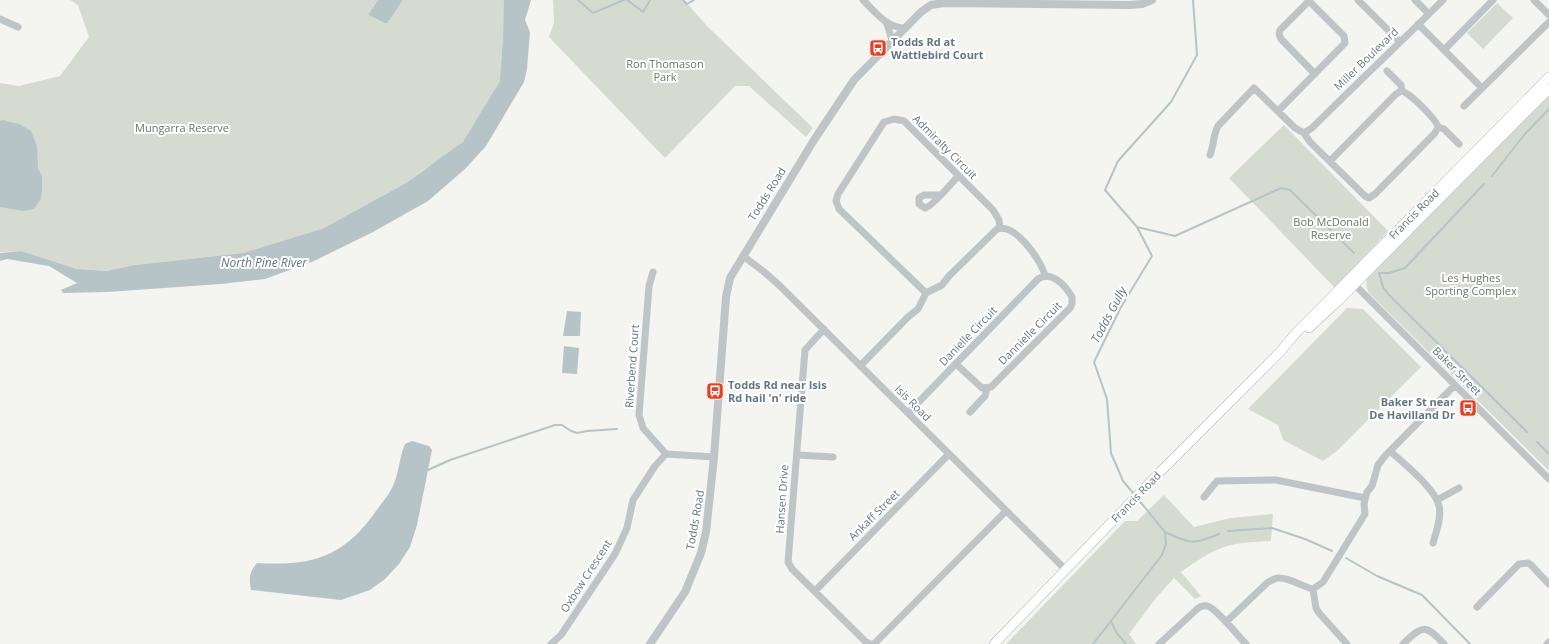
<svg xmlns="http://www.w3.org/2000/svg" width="1549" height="644" font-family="'Open Sans',sans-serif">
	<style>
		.green { fill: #d5dbd1 }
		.water { fill: #b6c4c7 }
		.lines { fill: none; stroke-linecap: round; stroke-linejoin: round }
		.stream { stroke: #b6c4c7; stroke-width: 2 }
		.secondary-casing { stroke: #b1b7bb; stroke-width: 10 }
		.minor { stroke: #bfc4c6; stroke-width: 7 }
		.tertiary { stroke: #bfc4c6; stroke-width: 8 }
		.secondary { stroke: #fff; stroke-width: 9 }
		.labels { text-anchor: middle; stroke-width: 4; stroke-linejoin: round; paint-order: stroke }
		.poi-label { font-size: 11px; font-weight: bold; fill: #637681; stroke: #fff; text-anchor: start }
		.street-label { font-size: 11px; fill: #637681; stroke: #fff }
		.park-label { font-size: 11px; fill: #687862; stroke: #fff }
		.water-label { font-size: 12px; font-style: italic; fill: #5f787f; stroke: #fff }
	</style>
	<rect width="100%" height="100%" fill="#f4f4f0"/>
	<!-- green -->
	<path class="green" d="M70 0H378L368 15 387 24 403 0H504V71L500 81 461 148 423 170 406 183 302 240 260 248 243 253 135 265 106 271 77 269 21 251 0 252V83L19 86 60 76 89 37 78 5Z
		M553 0H684L707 26 813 128 806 137 749 86H735L665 158 549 37 554 23Z
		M1497 3 1513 18 1483 49 1467 33Z
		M1549 93V471L1371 295C1366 290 1365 284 1368 277Z
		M1284 125 1388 231 1335 288 1229 178Z
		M1347 308 1363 309 1421 367 1338 450 1323 461 1283 440 1278 425 1248 409Z
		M1164 495 1194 527 1231 518 1273 514 1271 541C1256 542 1240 542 1224 547 1209 552 1194 563 1181 572L1201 596 1195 599 1174 578 1156 598 1129 634 1136 644H1006L1125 521H1137Z"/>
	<!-- water -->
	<path class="water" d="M378 0H403L387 24 368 15Z
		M504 0H531L525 20 530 32 527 69 524 82 486 146 465 169 428 201 373 232 314 261 265 279 221 284 107 292 63 293 61 290 77 283 49 266 7 259 0 261V253L21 251 77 269 106 271 135 265 243 253 322 229 406 183 463 142 500 81 503 40Z
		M3 120 19 124 31 131 37 146 38 169 42 176V190L41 199 34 209 23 211 0 207V121Z
		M567 311 581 312 580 336H563Z
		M564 346 579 348 577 374 562 373Z
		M412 441 429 446 432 450 417 525 410 547 399 564 385 579 370 590 341 600 251 590C249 578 249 572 257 563 312 566 343 558 376 511 381 504 388 496 392 488 399 474 399 458 405 444Z"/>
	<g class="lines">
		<!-- stream -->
		<path class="stream" d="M578 0 593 13 624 0
			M627 0 643 12 650 0
			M683 0 687 4 694 0
			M1492 176 1524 135 1549 109
			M1484 184 1405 268 1389 273H1379L1383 287 1388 294 1527 432
			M1137 227 1175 236 1281 188 1290 190 1354 253
			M1537 442 1549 454
			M428 470 450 460 555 425H562L571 431 577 433 587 431 617 429
			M1134 494 1123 481 1111 453 1107 399 1094 362 1121 307 1152 256 1137 227 1105 190 1118 161 1171 102 1197 55 1193 0
			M1228 531 1272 528 1305 539 1332 551
			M1165 532C1190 544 1193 545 1219 534
			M1346 558 1377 576 1422 595 1470 644
			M1111 621 1116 632 1126 644
			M1093 644 1162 555 1166 544 1165 532 1138 499"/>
		<defs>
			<path id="secondary" d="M1309 328 1335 304 1549 89
				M994 644 1158 474 1280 352 1295 334 1549 77"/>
		</defs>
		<!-- secondary casing -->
		<use href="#secondary" class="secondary-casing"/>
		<!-- minor -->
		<path class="minor" d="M863 0C875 12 886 27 904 28
			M1310 0 1280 30 1279 34 1281 39 1315 74
			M1358 0 1400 42
			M1415 0 1429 14
			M1534 0 1549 15
			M0 19 18 27
			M887 24 892 40
			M1418 24 1482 88
			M1444 50 1493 0
			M1387 71 1401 85 1402 91
			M1464 106 1549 22
			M1278 111 1345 43 1344 36 1309 1
			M1304 133 1310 142 1365 196 1369 198 1375 194 1435 133 1438 127
			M1304 133 1312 128C1355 85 1400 43 1443 0
			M1210 155C1214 145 1213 135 1218 126L1254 88 1295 128 1304 133
			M1330 161 1396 94 1401 91C1409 92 1436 119 1438 127L1444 129 1459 144
			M939 195H924L919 198V204L925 208C931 207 952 183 958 176
			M743 256 763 271 779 285 1066 570
			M653 272 649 286 639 415 643 428 666 454
			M1351 281 1549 479
			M926 293 839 209 836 201 838 194 884 122 894 119 904 121 993 210 999 220 1000 228
			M824 329 805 350 788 562 792 569 866 642 870 644
			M860 366 908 317 918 309 926 293 942 285 949 276 997 229C1016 223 1040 260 1045 275
			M970 412 985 396 987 388
			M908 413 1038 279C1051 270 1065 285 1072 297V304L1070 308 991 387 982 388 956 364
			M1390 451C1403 463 1436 489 1439 506 1442 517 1436 532 1433 543
			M797 455 833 457
			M1204 497 1217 481 1276 480 1365 498
			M1437 500 1459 488
			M1313 589 1316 608 1319 613 1347 644
			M815 591 949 454
			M1477 607 1519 564 1528 563 1531 565 1549 584
			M1226 622 1268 582C1271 581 1275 578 1278 578 1290 577 1302 587 1313 589L1323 582 1365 514 1364 504 1367 492 1372 486 1378 465 1385 456 1455 385
			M551 644 561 635 615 554 627 528 633 500 655 466 666 454 714 457
			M874 644 1006 511
			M1159 644 1196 610C1199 607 1203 605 1207 606 1215 607 1239 637 1246 644
			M1403 644C1423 625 1425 624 1444 644
			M1547 644 1549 642"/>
		<!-- tertiary -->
		<path class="tertiary" d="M650 644 685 592 701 553 706 532 714 457 726 297 730 278 814 140 854 80 921 12 931 5 944 3 1130 5 1142 4 1152 0"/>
		<!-- secondary -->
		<use href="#secondary" class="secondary"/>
	</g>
	<!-- icons -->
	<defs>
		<symbol id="bus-square" viewBox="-11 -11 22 22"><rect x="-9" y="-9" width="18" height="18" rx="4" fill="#e24122" stroke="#fff"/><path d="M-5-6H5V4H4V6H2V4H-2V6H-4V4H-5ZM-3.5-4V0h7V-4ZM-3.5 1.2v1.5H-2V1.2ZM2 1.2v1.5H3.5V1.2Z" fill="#fff"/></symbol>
	</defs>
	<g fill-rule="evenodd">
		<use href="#bus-square" x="868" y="38" width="20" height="20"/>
		<use href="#bus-square" x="705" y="381" width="20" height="20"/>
		<use href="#bus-square" x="1458" y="398" width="20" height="20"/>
	</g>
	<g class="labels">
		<!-- poi labels -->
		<g class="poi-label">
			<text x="891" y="46">Todds Rd at<tspan x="891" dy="13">Wattlebird Court</tspan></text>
			<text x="728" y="389">Todds Rd near Isis<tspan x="728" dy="13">Rd hail 'n' ride</tspan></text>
			<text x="1455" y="406" text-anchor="end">Baker St near<tspan x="1455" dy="13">De Havilland Dr</tspan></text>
		</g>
		<!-- street labels -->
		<g class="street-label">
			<text transform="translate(1366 59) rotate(-44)" y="4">Miller Boulevard</text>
			<text transform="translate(945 147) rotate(45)" y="4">Admiralty Circuit</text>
			<text transform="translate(767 194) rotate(-58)" y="4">Todds Road</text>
			<text transform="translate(1414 214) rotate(-45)" y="4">Francis Road</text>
			<text transform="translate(1030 333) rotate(-45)" y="4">Dannielle Circuit</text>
			<text transform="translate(968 336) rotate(-46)" y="4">Danielle Circuit</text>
			<text transform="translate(632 366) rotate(-86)" y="4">Riverbend Court</text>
			<text transform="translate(1457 371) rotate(45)" y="4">Baker Street</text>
			<text transform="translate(913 403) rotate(45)" y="4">Isis Road</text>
			<text transform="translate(1136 497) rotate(-46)" y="4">Francis Road</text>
			<text transform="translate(782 499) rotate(-86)" y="4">Hansen Drive</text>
			<text transform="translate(874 515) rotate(-45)" y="4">Ankaff Street</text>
			<text transform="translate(695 520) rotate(-80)" y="4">Todds Road</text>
			<text transform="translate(586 576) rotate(-57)" y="4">Oxbow Crescent</text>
		</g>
		<!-- park labels -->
		<g class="park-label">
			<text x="665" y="68">Ron Thomason<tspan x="665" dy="13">Park</tspan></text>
			<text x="182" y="132">Mungarra Reserve</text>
			<text x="1331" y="226">Bob McDonald<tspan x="1331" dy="13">Reserve</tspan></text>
			<text x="1471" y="282">Les Hughes<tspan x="1471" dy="13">Sporting Complex</tspan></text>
		</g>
		<!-- water labels -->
		<g class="water-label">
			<text x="264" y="267">North Pine River</text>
			<text transform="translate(1109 315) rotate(-62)" y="4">Todds Gully</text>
		</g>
	</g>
</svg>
